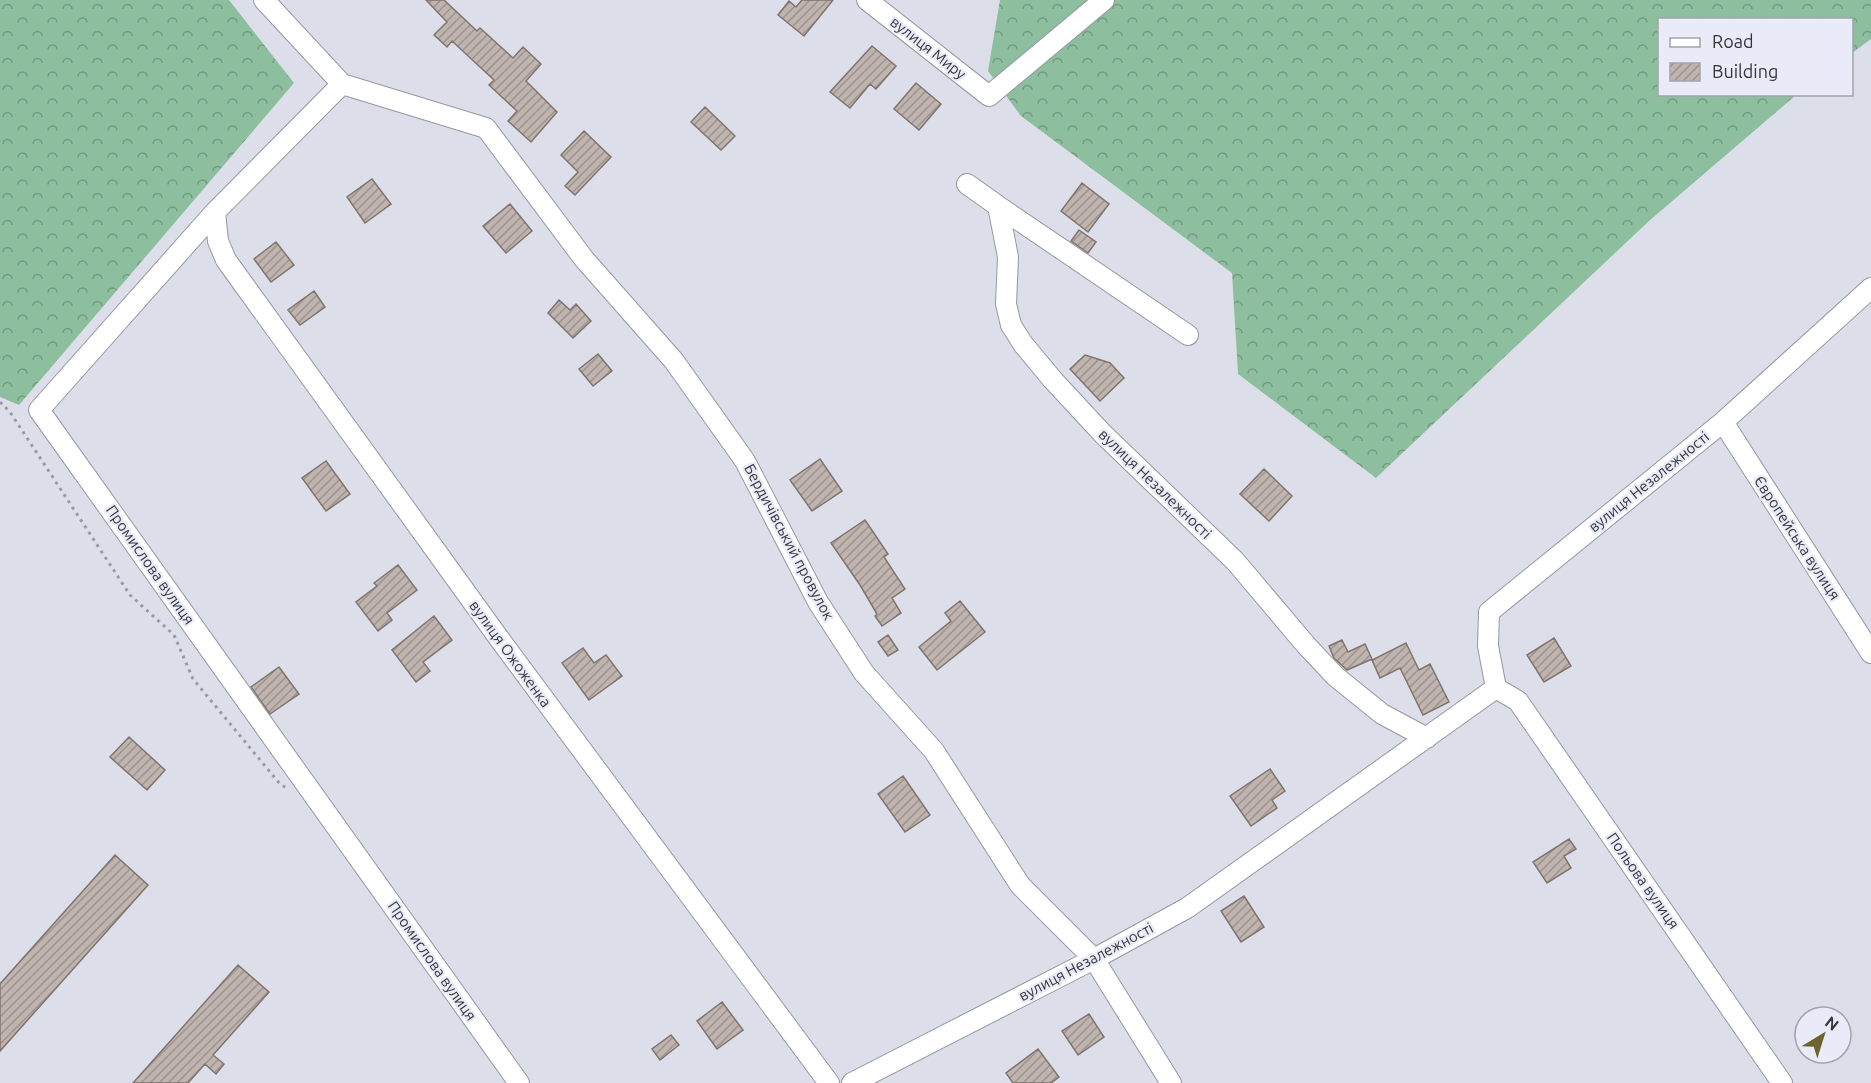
<svg xmlns="http://www.w3.org/2000/svg" width="1871" height="1083" font-family="Ubuntu,sans-serif">
	<style>
		.forest { fill: url(#forest-crowns) }
		.building { fill: url(#building-hatch); stroke: #7f746e; stroke-width: 1.5 }
		.lines { fill: none; stroke-linecap: round; stroke-linejoin: round }
		.minor-casing { stroke: #9598a3; stroke-width: 22 }
		.path { stroke: #9a9ca5; stroke-width: 3; stroke-dasharray: 3 4.5; stroke-linecap: butt }
		.minor { stroke: #fff; stroke-width: 20 }
		.labels { text-anchor: middle; stroke-width: 4.5; stroke-linejoin: round; paint-order: stroke }
		.street-label { font-size: 15px; fill: #35363b; stroke: #e9ecf8 }
	</style>
	<defs>
		<pattern id="forest-crowns" width="20" height="18" patternUnits="userSpaceOnUse" patternTransform="scale(1.5)"><rect width="20" height="18" fill="#8dbe9d"/><path d="M2 6a3 3 0 1 1 6 0M12 15a3 3 0 1 1 6 0" fill="none" stroke="#749b81"/></pattern>
		<pattern id="building-hatch" width="6" height="6" patternUnits="userSpaceOnUse" patternTransform="scale(1.5)"><rect width="6" height="6" fill="#c0b4ae"/><path d="M-1 1l2-2M0 6l6-6M5 7l2-2" fill="none" stroke="#9d938f"/></pattern>
	</defs>
	<rect width="100%" height="100%" fill="#dcdfea"/>
	<!-- forest -->
	<path class="forest" d="M0 0H229L294 83 19 405 0 397Z
		M1000 0H1871V39L1852 53V20H1660V94L1796 95 1649 221 1376 478 1238 374 1232 273 1021 116 988 71Z"/>
	<!-- building -->
	<path class="building" d="M426 0H444L477 31 480 28 513 58 523 47 541 64 526 81 557 112 531 142 508 121 517 111 489 85 494 80 452 41 447 47 434 35 447 22Z
		M802 0H833L804 36 778 15 789 1 796 7Z
		M872 46 896 66 876 89 870 84 850 108 830 92Z
		M916 83 941 104 919 130 894 109Z
		M705 107 735 136 721 150 691 122Z
		M584 131 611 157 575 195 565 186 578 172 561 155Z
		M372 179 391 204 365 223 347 197Z
		M1082 183 1109 204 1088 232 1061 211Z
		M510 204 532 231 506 253 483 226Z
		M1079 230 1096 242 1088 253 1071 241Z
		M276 242 294 265 271 282 254 259Z
		M314 291 325 307 300 325 288 310Z
		M559 300 570 310 576 304 591 321 573 338 548 313Z
		M598 354 612 371 593 386 579 369Z
		M1085 355 1110 363 1124 378 1100 401 1070 369Z
		M820 459 842 491 812 511 790 480Z
		M326 461 350 494 326 511 302 478Z
		M1264 469 1292 496 1269 521 1240 494Z
		M865 520 888 554 884 557 905 589 892 598 901 613 882 626 875 616 877 614 860 585 831 543Z
		M398 565 417 590 387 613 392 620 378 631 356 602 377 586 374 583Z
		M960 601 985 632 937 670 919 647 951 621 945 613Z
		M434 616 452 640 423 662 430 671 416 682 392 650Z
		M888 635 898 650 888 656 878 642Z
		M1554 638 1571 666 1544 682 1527 655Z
		M1342 640 1348 652 1365 644 1372 659 1347 670 1334 658 1329 646Z
		M1406 643 1419 670 1430 664 1449 702 1423 715 1400 668 1380 678 1372 660Z
		M583 648 594 663 606 655 622 676 589 700 562 663Z
		M279 667 299 694 270 714 251 687Z
		M129 737 165 770 147 790 110 757Z
		M1270 769 1285 791 1272 800 1277 808 1251 826 1230 796Z
		M903 776 930 815 905 832 878 794Z
		M1569 839 1576 849 1564 856 1571 868 1547 883 1533 862Z
		M115 855 148 885 0 1051V984Z
		M1244 896 1264 927 1241 942 1221 911Z
		M238 965 269 992 213 1055 224 1064 216 1074 205 1064 188 1083H133Z
		M722 1002 743 1030 717 1049 697 1021Z
		M1089 1014 1104 1037 1078 1055 1062 1031Z
		M671 1035 679 1045 660 1060 652 1049Z
		M1038 1049 1059 1077 1051 1083H1013L1006 1073Z"/>
	<g class="lines">
		<defs>
			<path id="minor" d="M264 0 342 84
				M867 0 989 96 1104 0
				M342 84 486 128 584 259 674 361 745 461 818 602 864 673 934 751 1020 885 1094 959 1171 1083
				M342 84 215 212 39 410 519 1083
				M967 184 998 206 1008 257 1006 304 1011 325 1023 344 1052 379 1103 434 1235 561 1306 645 1335 676 1382 714 1427 738
				M998 206 1188 335
				M215 212 218 241 226 260 498 637 829 1083
				M1723 422 1871 653
				M1496 688 1518 701 1782 1083
				M852 1083 1094 959 1187 908 1496 688 1488 646 1489 612 1723 422 1871 288"/>
		</defs>
		<!-- minor casing -->
		<use href="#minor" class="minor-casing"/>
		<!-- path -->
		<path class="path" d="M0 402 10 412 130 595 174 635 193 679 280 784 288 789"/>
		<!-- minor -->
		<use href="#minor" class="minor"/>
	</g>
	<g class="labels">
		<!-- street labels -->
		<g class="street-label">
			<text transform="translate(928 48) rotate(38)" y="5">вулиця Миру</text>
			<text transform="translate(1649 482) rotate(-39)" y="5">вулиця Незалежності</text>
			<text transform="translate(1155 484) rotate(44)" y="5">вулиця Незалежності</text>
			<text transform="translate(1797 538) rotate(57)" y="5">Європейська вулиця</text>
			<text transform="translate(789 542) rotate(62)" y="5">Бердичівський провулок</text>
			<text transform="translate(150 565) rotate(55)" y="5">Промислова вулиця</text>
			<text transform="translate(510 654) rotate(54)" y="5">вулиця Ожоженка</text>
			<text transform="translate(1643 881) rotate(55)" y="5">Польова вулиця</text>
			<text transform="translate(432 961) rotate(55)" y="5">Промислова вулиця</text>
			<text transform="translate(1086 962) rotate(-28)" y="5">вулиця Незалежності</text>
		</g>
	</g>
	<!-- legend -->
	<rect x="1658" y="18" width="195" height="78" fill="#e9ecf8" stroke="#a1a3ac" stroke-width="1.5"/>
	<rect x="1670" y="38" width="30" height="9" fill="#ffffff" stroke="#a1a3ac" stroke-width="1.5"/>
	<text x="1712" y="48" font-size="18" fill="#35363b">Road</text>
	<rect x="1670" y="63" width="30" height="18" fill="url(#building-hatch)" stroke="#a1a3ac" stroke-width="1.5"/>
	<text x="1712" y="78" font-size="18" fill="#35363b">Building</text>
	<!-- north arrow -->
	<g transform="translate(1823 1035) rotate(38)"><circle r="28" fill="#e9ecf8" stroke="#a1a3ac" stroke-width="1.5"/>
	<path d="M0-4.5L10 22L0 15L-10 22Z" fill="#6b6430"/>
	<text y="-9" font-size="16" font-weight="bold" text-anchor="middle" fill="#35363b">N</text>
	</g>
</svg>
